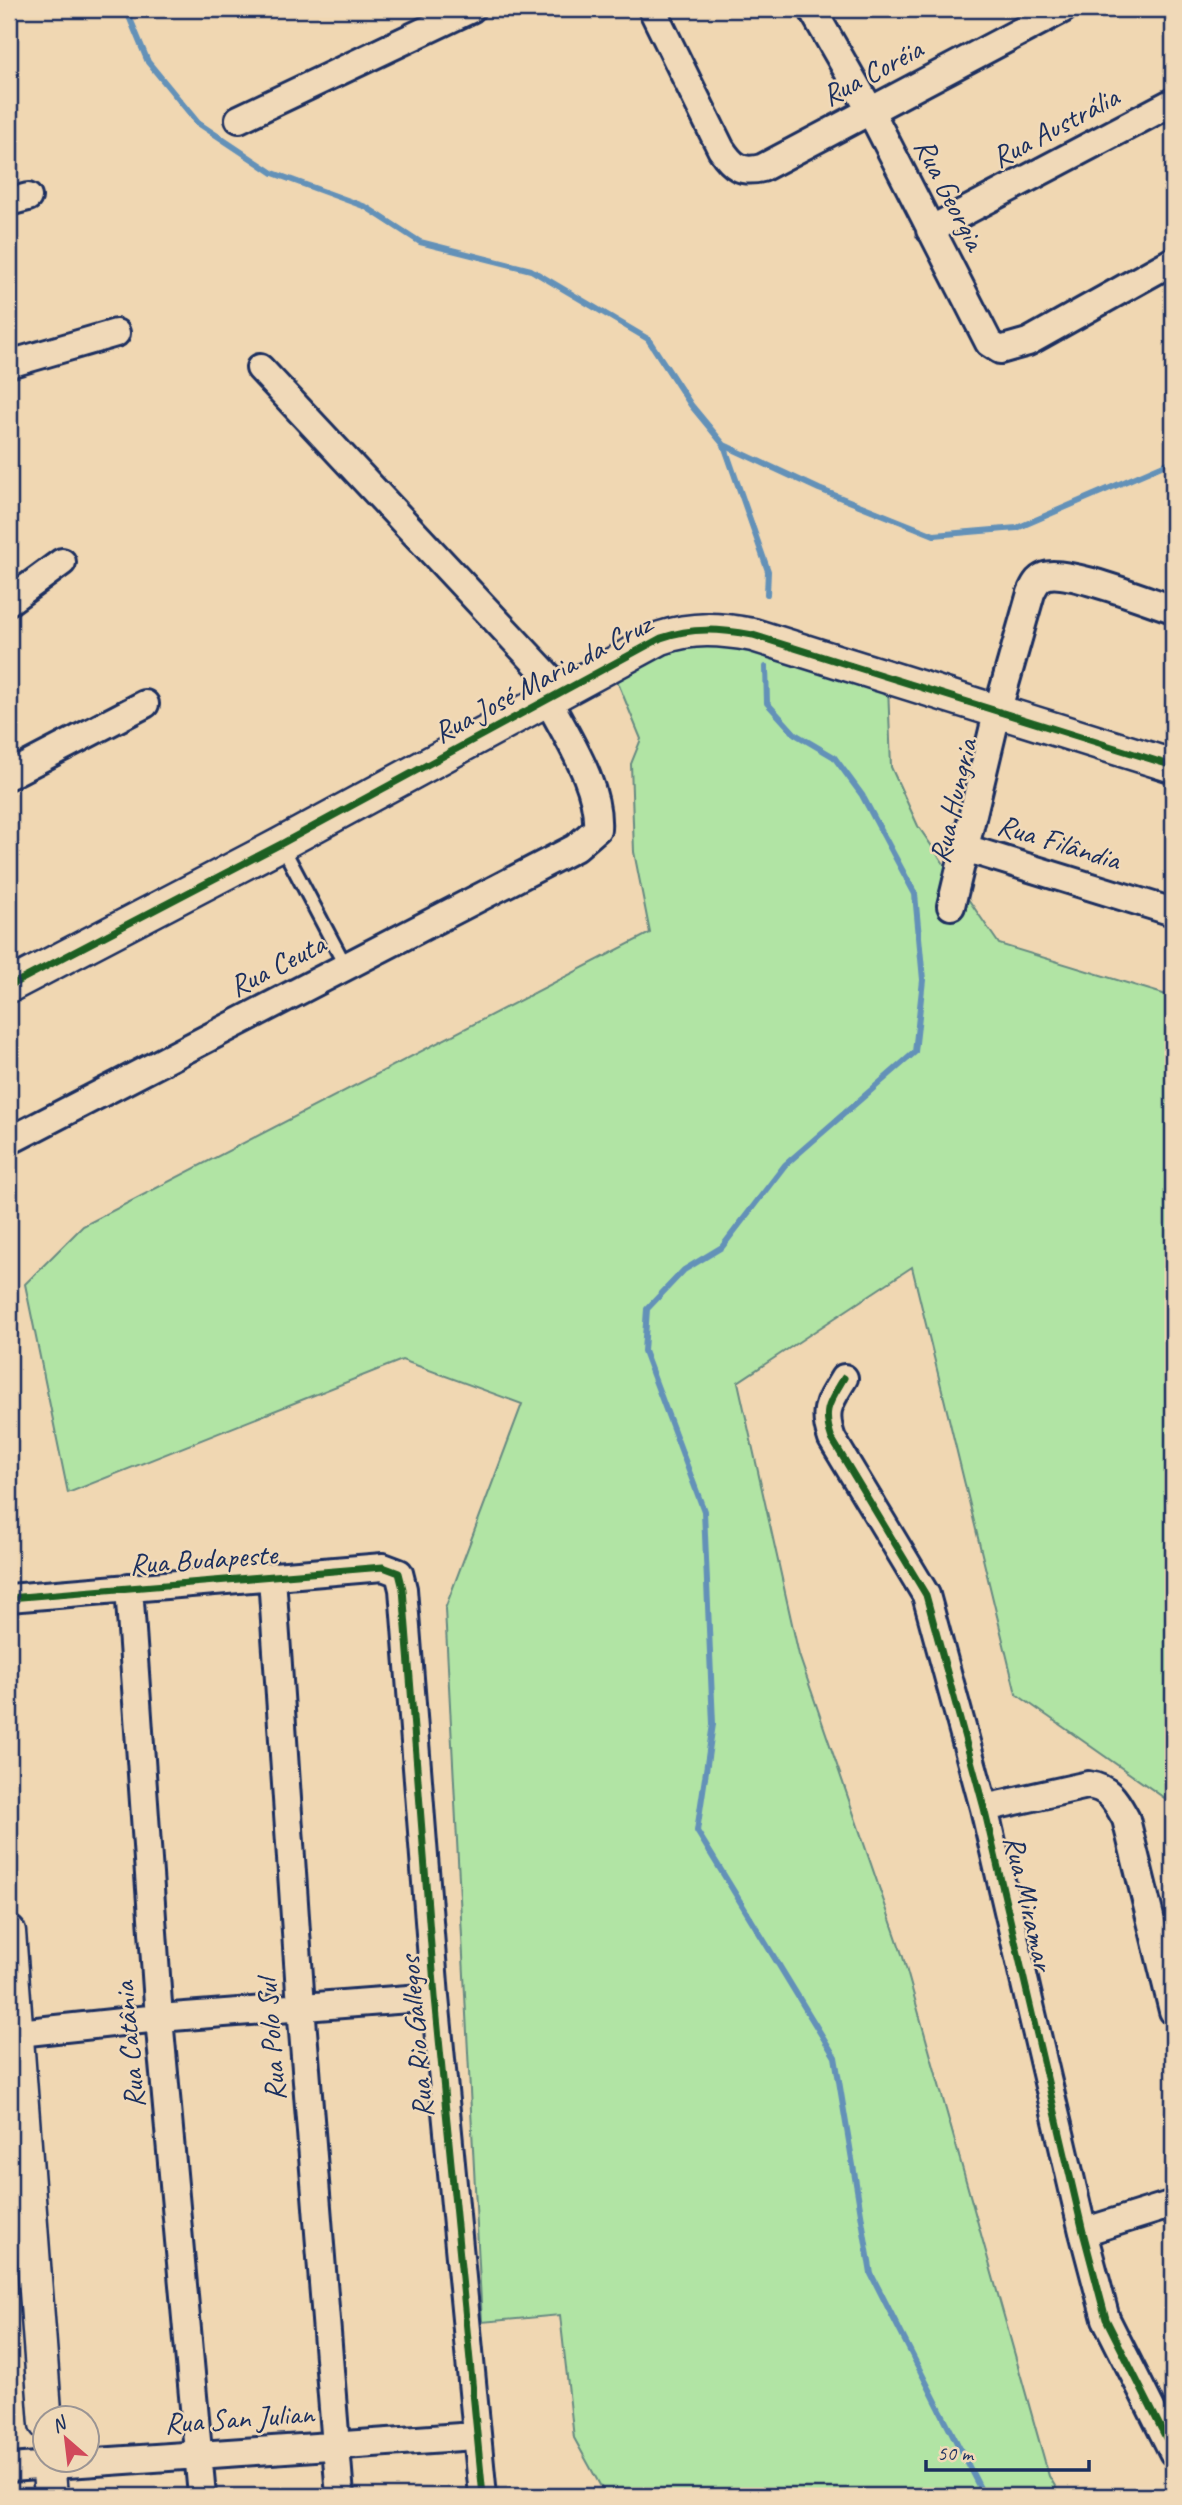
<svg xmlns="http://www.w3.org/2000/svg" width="1182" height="2505" font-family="Caveat,sans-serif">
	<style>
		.green { fill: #b1e4a4; stroke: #668a81; stroke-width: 2 }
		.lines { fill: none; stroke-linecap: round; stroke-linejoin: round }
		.stream { stroke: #6391b8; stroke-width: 6 }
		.service-casing { stroke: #1b2f5e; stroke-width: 18 }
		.minor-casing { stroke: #1b2f5e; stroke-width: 32 }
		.tertiary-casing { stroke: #1b2f5e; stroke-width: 37 }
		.service { stroke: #f0d9b8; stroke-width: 12 }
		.minor { stroke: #f0d9b8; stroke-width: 26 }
		.tertiary { stroke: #f0d9b8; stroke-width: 32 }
		.cycleway-casing { stroke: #f0d9b8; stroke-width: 11 }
		.cycleway { stroke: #1b5e20; stroke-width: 7 }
		.labels { text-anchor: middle; stroke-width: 5; stroke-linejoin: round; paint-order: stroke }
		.street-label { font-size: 30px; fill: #1b2f5e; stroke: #f0d9b8 }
	</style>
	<rect width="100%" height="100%" fill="#f0d7b2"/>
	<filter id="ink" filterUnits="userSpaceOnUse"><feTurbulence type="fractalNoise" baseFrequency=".0143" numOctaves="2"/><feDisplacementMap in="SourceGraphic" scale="14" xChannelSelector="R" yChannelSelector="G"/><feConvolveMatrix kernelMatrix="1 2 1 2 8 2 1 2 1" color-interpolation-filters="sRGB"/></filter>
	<g filter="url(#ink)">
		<!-- green -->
		<path class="green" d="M706 637 888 685 891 767 918 826 999 944 1173 997V1804L1016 1694 912 1267 738 1382 799 1655 903 1957 1049 2476 1061 2496H606L574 2438 560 2315 482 2322 445 1609 522 1404 402 1360 68 1493 25 1284 83 1226 650 933 634 852 631 764 641 739 616 678 636 662Z"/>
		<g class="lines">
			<!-- stream -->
			<path class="stream" d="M126 9 148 62 198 123 273 173 366 207 420 242 531 270 648 339 691 405 724 445 768 571 767 594
				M724 445 819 489 934 535 1017 528 1173 461
				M766 667 767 703 795 734 834 757 862 795 915 894 923 980 915 1052 785 1165 722 1247 684 1270 647 1309 644 1351 704 1511 713 1724 697 1831 835 2057 871 2274 984 2496"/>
			<defs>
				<path id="service" d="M281 844 346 967"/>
				<path id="minor" d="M652 9 721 149C733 167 741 173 762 168L1063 9
					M812 9 870 110 989 343 1000 350 1028 342 1173 261
					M239 119 471 9
					M9 202 28 197
					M930 230 1173 102
					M9 364 116 333
					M260 368 563 692
					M9 601 62 562
					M9 775 145 704
					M965 848 1173 912
					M951 906 998 709 1031 593C1034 586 1037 579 1045 576 1065 568 1148 601 1173 609
					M9 1141 575 848 597 829C600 785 567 738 548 700
					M844 1378C829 1403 822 1410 832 1439L926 1595 984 1808 1083 2232 1106 2319 1173 2452
					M272 1577 301 2006 340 2496
					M129 1587 159 2018 202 2496
					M9 1598 383 1567 399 1573 403 1589 435 1997 483 2496
					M984 1808 1088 1785C1110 1788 1116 1801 1126 1819L1173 2011
					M9 2034 159 2018 435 1997
					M1083 2232 1173 2204
					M9 2468 475 2436"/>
				<path id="tertiary" d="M9 986 281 844 661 638C693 627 720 629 753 635L1173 766
					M9 1932 46 2424
					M48 2460 51 2496"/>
			</defs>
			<!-- service casing -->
			<use href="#service" class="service-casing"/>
			<!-- minor casing -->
			<use href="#minor" class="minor-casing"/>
			<!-- tertiary casing -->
			<use href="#tertiary" class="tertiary-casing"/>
			<!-- service -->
			<use href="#service" class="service"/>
			<!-- minor -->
			<use href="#minor" class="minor"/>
			<!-- tertiary -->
			<use href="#tertiary" class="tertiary"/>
			<defs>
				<path id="cycleway" d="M9 986 281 844 661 638C693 627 720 629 753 635L1173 766
					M844 1378C829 1403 822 1410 832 1439L926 1595 984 1808 1083 2232 1106 2319 1173 2452
					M9 1598 383 1567 399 1573 403 1589 435 1997 483 2496"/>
			</defs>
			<!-- cycleway casing -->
			<use href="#cycleway" class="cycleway-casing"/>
			<!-- cycleway -->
			<use href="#cycleway" class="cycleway"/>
		</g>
	</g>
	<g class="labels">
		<!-- street labels -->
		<g class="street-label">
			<text transform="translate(872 72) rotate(-28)" y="10">Rua Coréia</text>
			<text transform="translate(1055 127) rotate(-28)" y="10">Rua Austrália</text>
			<text transform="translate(950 194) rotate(63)" y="10">Rua Georgia</text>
			<text transform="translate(542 678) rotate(-28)" y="10">Rua José Maria da Cruz</text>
			<text transform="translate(953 801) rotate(-77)" y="10">Rua Hungria</text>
			<text transform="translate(1059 842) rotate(17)" y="10">Rua Filândia</text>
			<text transform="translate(277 965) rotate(-27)" y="10">Rua Ceuta</text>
			<text transform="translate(203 1559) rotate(-4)" y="10">Rua Budapeste</text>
			<text transform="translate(1029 1903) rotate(77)" y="10">Rua Miramar</text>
			<text transform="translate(416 2037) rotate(-95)" y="10">Rua Rio Gallegos</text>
			<text transform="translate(271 2040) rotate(-94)" y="10">Rua Polo Sul</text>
			<text transform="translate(129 2045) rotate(-95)" y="10">Rua Catânia</text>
			<text transform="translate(239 2418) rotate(-4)" y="10">Rua San Julian</text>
		</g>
	</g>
	<!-- margin -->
	<rect width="1182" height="2505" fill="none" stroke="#f0d9b8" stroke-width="35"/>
	<rect x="18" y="18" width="1147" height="2470" fill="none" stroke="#1b2f5e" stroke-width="2.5" filter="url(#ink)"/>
	<!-- north arrow -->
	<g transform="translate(66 2439) rotate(332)"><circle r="33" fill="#f0d9b8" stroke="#9b9594" stroke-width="2"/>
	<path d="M0-5L12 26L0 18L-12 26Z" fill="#d1495b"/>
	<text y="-10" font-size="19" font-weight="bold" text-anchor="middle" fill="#1b2f5e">N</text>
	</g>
	<!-- scale -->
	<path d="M926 2460v10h163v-10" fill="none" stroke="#1b2f5e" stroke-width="3.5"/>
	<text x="937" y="2460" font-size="21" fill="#1b2f5e" stroke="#f0d9b8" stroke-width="5" paint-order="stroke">50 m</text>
</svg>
